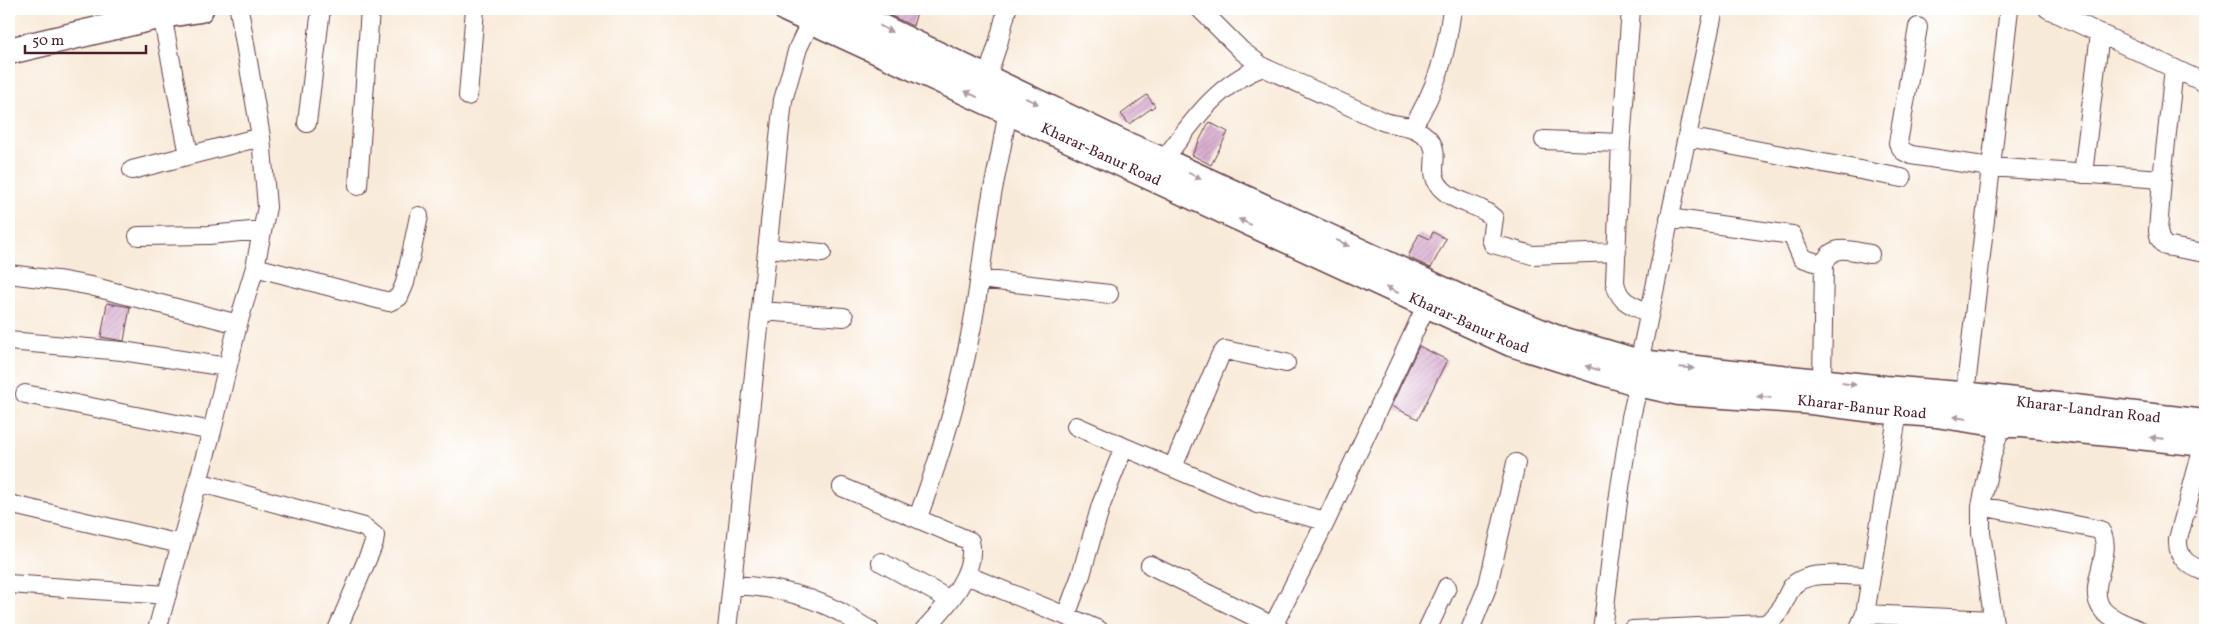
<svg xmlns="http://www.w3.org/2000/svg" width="2214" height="639" font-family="Vollkorn,serif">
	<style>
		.building { fill: url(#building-hatch) }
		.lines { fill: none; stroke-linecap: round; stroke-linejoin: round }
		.minor-casing { stroke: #643d45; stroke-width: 20 }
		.highway-casing { stroke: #643d45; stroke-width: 29 }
		.minor { stroke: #fff; stroke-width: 18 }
		.highway { stroke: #fff; stroke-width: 26 }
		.oneway { fill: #ae9aa0 }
		.labels { text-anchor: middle; stroke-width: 4; stroke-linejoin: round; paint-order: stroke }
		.street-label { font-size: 15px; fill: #4a1f2b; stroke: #fff }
	</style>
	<defs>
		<pattern id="building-hatch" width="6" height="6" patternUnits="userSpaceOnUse" patternTransform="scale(1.25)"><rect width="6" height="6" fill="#d6a7cc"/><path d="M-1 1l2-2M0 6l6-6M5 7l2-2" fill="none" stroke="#b087a6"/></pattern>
	</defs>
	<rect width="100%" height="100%" fill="#fff"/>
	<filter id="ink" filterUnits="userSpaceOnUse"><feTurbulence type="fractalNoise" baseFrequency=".02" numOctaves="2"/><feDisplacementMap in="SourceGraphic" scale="10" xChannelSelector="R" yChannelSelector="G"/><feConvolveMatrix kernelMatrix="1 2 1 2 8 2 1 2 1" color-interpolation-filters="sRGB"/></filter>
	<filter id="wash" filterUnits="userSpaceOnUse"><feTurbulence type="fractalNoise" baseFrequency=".0096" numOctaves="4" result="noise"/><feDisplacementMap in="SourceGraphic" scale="20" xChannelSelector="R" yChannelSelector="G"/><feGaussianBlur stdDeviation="1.12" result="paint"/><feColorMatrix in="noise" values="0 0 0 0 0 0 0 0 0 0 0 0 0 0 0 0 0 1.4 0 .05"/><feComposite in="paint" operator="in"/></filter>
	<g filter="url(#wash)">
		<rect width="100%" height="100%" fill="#f8ead8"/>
		<g id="blocks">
			<!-- building -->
			<path class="building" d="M876 9H918L913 26Z
				M1147 95 1155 106 1129 124 1121 114Z
				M1209 122 1228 132 1211 165 1192 155Z
				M1433 232 1446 239 1431 268 1408 257 1419 234 1430 239Z
				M107 303 130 307 124 341 101 337Z
				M1419 346 1447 360 1418 419 1391 406Z"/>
		</g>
	</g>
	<g filter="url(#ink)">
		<use href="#blocks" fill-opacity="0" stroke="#643d45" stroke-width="1"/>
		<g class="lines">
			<defs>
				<path id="minor" d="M1631 9 1621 143 1615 282C1619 303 1631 304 1648 313
					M2048 9 2205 83
					M162 15 189 155
					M1918 27 1898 143 1903 151 1911 155 1990 167 2162 179 2158 231 2160 239 2165 246 2205 253
					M1263 67 1382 121C1392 125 1407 125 1415 129 1453 149 1420 168 1443 190 1457 204 1480 204 1494 218L1491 239 1493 244 1532 255 1617 252
					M986 80 998 44 1007 9
					M468 96 475 9
					M307 123 321 9
					M1412 128C1437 88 1446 55 1452 9
					M1687 137 1902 178
					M1544 140 1621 143
					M1163 161C1191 123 1218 83 1263 67L1242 51 1200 9
					M132 170 261 137
					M2083 174 2100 33
					M2162 179 2174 68
					M358 186 370 9
					M1669 218 1792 235 1802 258 1824 265
					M138 236 209 235 262 230
					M767 248 822 253
					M255 267 389 302 399 297 405 283 419 216
					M9 274 64 281 91 286 238 324
					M980 279 1109 294
					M761 311 844 317
					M9 341 122 351 227 367
					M1822 381 1824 265C1831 242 1851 251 1870 254
					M25 394 212 431
					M1965 395 2009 9
					M1076 426 1124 447
					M2204 443 2178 539C2177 559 2188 565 2205 572
					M1173 467 1220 356 1225 350 1286 363
					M198 482 364 527 375 536 374 543 337 630
					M842 487 970 541C978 574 944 608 924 630
					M9 504 180 544
					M1981 506 2100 530C2116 553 2085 586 2102 609 2109 619 2128 625 2139 630
					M918 517C940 458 958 398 970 336 979 295 982 253 989 212 994 178 1004 145 1007 111
					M881 562 950 600
					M1150 565 1281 630
					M966 575 1066 616
					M9 584 167 595
					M732 585C769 586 807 595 840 612 851 618 860 625 870 630
					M1865 614 1992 620
					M157 630 212 431 238 324 255 267 267 207 261 137 239 9
					M727 630 783 100 798 48 816 10
					M1099 630 1066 616 1081 575 1101 505 1124 447 1258 504 1326 521
					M1271 630 1326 521 1426 306
					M1427 630 1447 587
					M1470 630 1488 585 1516 463
					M1602 630 1619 494 1631 417 1639 383V363L1714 9
					M1632 630 1765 624C1781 615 1782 605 1790 590 1801 568 1848 576 1870 576
					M1858 630 1865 614 1898 411
					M1995 630 1981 533V506L1991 459 2004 415"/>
				<g id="highway">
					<path id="s1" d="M787 9 1511 343 1639 383 1679 392 1811 401 1882 410 1936 414 2002 424H2022L2205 443"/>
					<path id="s2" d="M842 9 1121 143 1163 161 1488 311 1555 338 1639 363 1885 389 1972 396 2205 423"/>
					<path d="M9 51 162 15 200 9"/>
				</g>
			</defs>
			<!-- minor casing -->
			<use href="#minor" class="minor-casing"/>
			<!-- highway casing -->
			<use href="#highway" class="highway-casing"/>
			<!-- minor -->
			<use href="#minor" class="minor"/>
			<!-- highway -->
			<use href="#highway" class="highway"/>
		</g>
		<!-- one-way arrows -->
		<defs><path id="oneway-solid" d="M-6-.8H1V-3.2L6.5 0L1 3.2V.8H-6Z" transform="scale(1.25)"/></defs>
		<g class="oneway">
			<use href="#oneway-solid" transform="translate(886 29) rotate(28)"/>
			<use href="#oneway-solid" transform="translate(971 94) rotate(-154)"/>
			<use href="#oneway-solid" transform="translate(1032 101) rotate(25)"/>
			<use href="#oneway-solid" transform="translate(1195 176) rotate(26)"/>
			<use href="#oneway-solid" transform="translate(1245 222) rotate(-155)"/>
			<use href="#oneway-solid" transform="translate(1343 243) rotate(25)"/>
			<use href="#oneway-solid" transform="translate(1392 290) rotate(-155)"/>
			<use href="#oneway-solid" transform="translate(1592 368) rotate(-163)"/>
			<use href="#oneway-solid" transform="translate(1687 368) rotate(5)"/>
			<use href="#oneway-solid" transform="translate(1849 384) rotate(7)"/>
			<use href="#oneway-solid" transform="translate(1764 397) rotate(-175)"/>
			<use href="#oneway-solid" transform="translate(1960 418) rotate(-172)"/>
			<use href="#oneway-solid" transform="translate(2157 438) rotate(-175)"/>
		</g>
	</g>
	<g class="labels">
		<!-- street labels -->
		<g class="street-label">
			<text dy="5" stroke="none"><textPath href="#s1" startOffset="346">Kharar-Banur Road</textPath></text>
			<text dy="5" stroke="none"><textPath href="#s1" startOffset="751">Kharar-Banur Road</textPath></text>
			<text dy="5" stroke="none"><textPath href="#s1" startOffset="1156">Kharar-Banur Road</textPath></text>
			<text dy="5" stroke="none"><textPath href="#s2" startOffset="1325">Kharar-Landran Road</textPath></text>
		</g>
	</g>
	<!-- margin -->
	<rect width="2214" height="639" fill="none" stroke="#fff" stroke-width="30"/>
	<!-- scale -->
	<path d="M25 45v8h121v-8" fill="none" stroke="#4a1f2b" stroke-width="2.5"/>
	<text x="32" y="45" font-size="15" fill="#4a1f2b" stroke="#ffffff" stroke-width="4" paint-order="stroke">50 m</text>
</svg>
